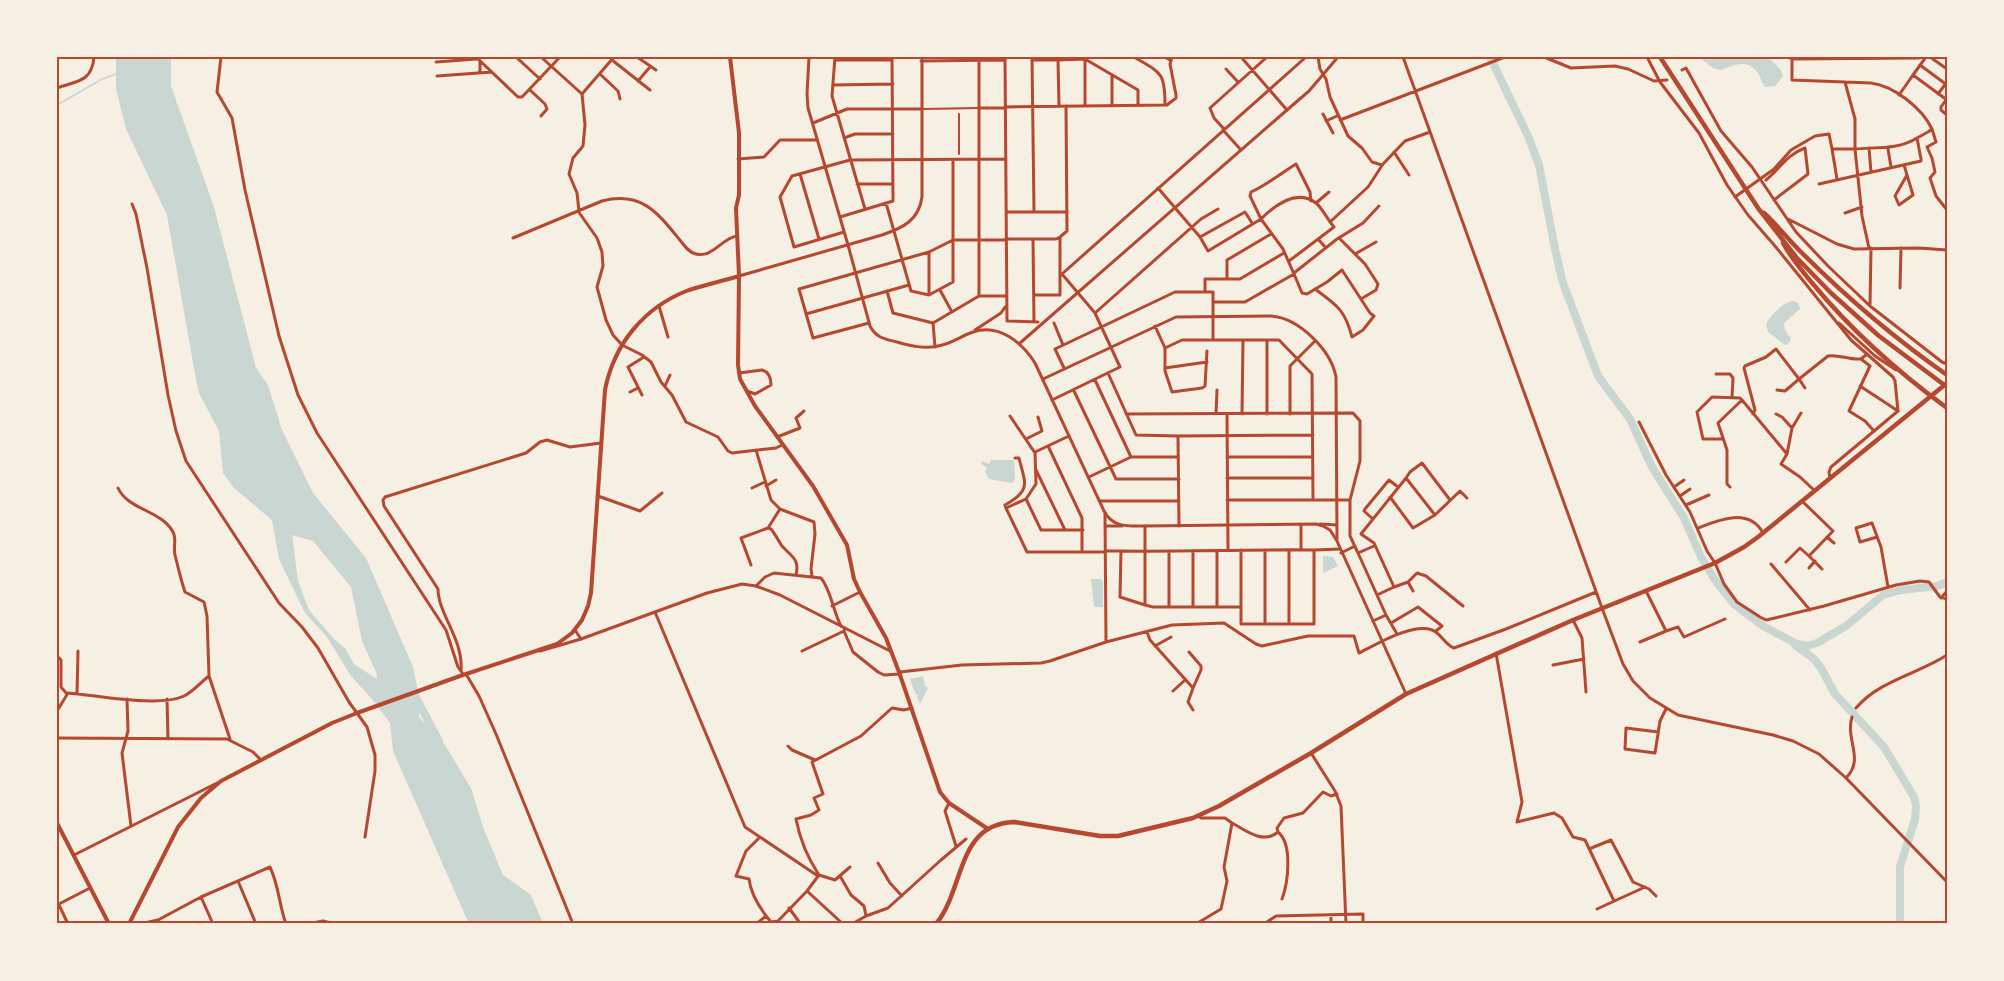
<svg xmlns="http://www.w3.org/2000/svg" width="2004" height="981" font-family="Inter,sans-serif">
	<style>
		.water { fill: #c9d6d2; fill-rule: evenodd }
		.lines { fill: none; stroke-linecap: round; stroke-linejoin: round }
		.stream { stroke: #c9d6d2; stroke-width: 1.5 }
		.river { stroke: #c9d6d2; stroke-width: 8 }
		.pedestrian { stroke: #b5482f; stroke-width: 2 }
		.minor { stroke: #b5482f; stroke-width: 3 }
		.tertiary { stroke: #b5482f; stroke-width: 3 }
		.secondary { stroke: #b5482f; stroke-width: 4 }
		.trunk { stroke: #b5482f; stroke-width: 4.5 }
		.neatline { fill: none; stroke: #b5482f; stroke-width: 2 }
	</style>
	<rect width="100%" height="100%" fill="#f6efe4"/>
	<!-- water -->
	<path class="water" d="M116 57H171V86L214 207 256 368 268 385 282 430 313 493 366 558 413 667 419 696V717L445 745 471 788 483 827 503 875 531 895 543 924H469L393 751 390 723 371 698 351 676 327 637 305 613 279 559 272 520 234 488 223 473 219 431 199 393 195 374 167 215 126 129 116 89ZM292 535 313 541 351 587 362 641 376 672 377 679 354 664 345 648 334 639 309 610 298 581Z
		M1699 57H1767C1774 62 1780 67 1783 76L1775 86 1765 87C1761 82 1761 78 1758 73 1748 58 1733 65 1721 70 1711 69 1706 62 1699 57Z
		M1794 301 1798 303 1800 309 1784 323 1785 330 1791 339 1787 345H1785L1768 332 1766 325C1770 315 1783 302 1794 301Z
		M991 460H1014L1015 479 1012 483 989 479 985 472 987 468 981 464 982 461 989 464Z
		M1323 556 1333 557 1338 566 1323 573Z
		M1091 579H1100L1103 581V607H1094Z
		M923 676 925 686 928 688 920 704 917 697 919 694 916 695 910 679Z"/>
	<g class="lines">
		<!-- stream -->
		<path class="stream" d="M57 105 102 79 116 74"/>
		<!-- river -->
		<path class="river" d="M1490 57 1528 136 1539 165 1555 249 1563 283 1598 376 1630 419 1652 467 1684 518 1701 557 1715 580 1734 604 1763 626 1797 644 1807 646 1817 643 1846 626 1883 595 1901 590 1937 586 1947 582
			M1795 645 1814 659 1821 668 1835 694 1884 747 1914 797 1916 806 1915 819 1900 867V924
			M415 696 439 741"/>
		<!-- pedestrian -->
		<path class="pedestrian" d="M922 109 980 108
			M959 114V154"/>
		<!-- minor -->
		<path class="minor" d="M221 57 217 92 232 118 245 190 279 336 298 395 317 433 446 630 458 667 463 674
			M476 57 518 97H522L560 57
			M516 57 540 79
			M637 57 656 70
			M809 57 807 94 808 108 848 245
			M835 57 832 96 865 209
			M1005 57 1007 321 1038 322
			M1032 57 1034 212
			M1085 57V106
			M1134 57C1161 73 1165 72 1165 105
			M1165 57 1170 60
			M1241 57 1287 110
			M1318 57 1320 69 1326 79 1330 97 1348 136 1362 148 1372 162 1382 165
			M1403 57 1602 608
			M1544 57 1571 68 1615 66 1628 69 1654 81 1667 80
			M1788 57 1792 59 1919 58
			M1930 57 1947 69
			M1792 59V80L1871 83C1894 86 1922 108 1932 129L1928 132 1917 138
			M612 60 650 90
			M835 60H892
			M979 60V296
			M1032 60H1058L1059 106
			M1058 60 1085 59 1138 90V105
			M480 61V73
			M921 61 1005 60
			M436 62 476 59
			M1920 65 1947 85
			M1226 69 1238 82
			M1682 70 1686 68 1721 131 1752 167 1796 232 1828 266 1870 306 1942 362 1947 364
			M601 75 618 91 620 99
			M437 76 492 72
			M638 81 650 67
			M833 85 893 84
			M57 88C77 81 92 82 94 57
			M530 90 545 104 547 109 541 116
			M1938 94 1947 82
			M1899 95 1913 75 1947 100
			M1946 100 1941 107V110L1947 115
			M1112 106V75
			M1005 107 1167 105 1176 98V95L1170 64 1172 57
			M980 108H1005
			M1323 114 1333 133
			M1340 120 1505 57
			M1326 121 1337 116
			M813 123 847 109H922
			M1224 129 1214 118 1210 108 1267 57
			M1932 129 1936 142 1927 147 1932 158 1935 172 1930 178 1936 196 1947 210
			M1223 130 1241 150
			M844 138 855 134H893
			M1869 148 1871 172
			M1832 149 1837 179
			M1888 149 1891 167
			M1394 152 1409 175
			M738 159 764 157 780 140H817
			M1904 165 1913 195 1899 205 1895 196 1907 175
			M800 174 819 239
			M1766 180C1781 168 1786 155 1805 148L1808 174 1774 200
			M857 184H893
			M1819 184 1921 161V159L1917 138C1898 150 1876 147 1855 149V119L1845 82
			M1158 188 1200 237 1208 251 1261 219 1283 249 1294 274 1245 302H1214
			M1735 197 1774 169 1791 150 1815 136 1829 134 1832 149H1855L1862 216 1869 248
			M1311 201 1310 192 1296 164C1280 174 1268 184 1251 192L1250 196 1261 219C1274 206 1296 188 1316 203 1321 207 1326 216 1330 222
			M886 203 911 291 929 295 953 282V160
			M1316 203 1329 192
			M132 204 136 214 147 268 168 395 176 431 186 461 279 603 302 627 318 648 349 702 367 727 375 755V771L365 837
			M578 211 597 238 602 252 603 266 597 287 606 320 613 335 622 345 642 355 651 362 661 382 672 395 686 422 718 437 728 451 732 453 776 448 782 445
			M579 211 577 193 569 174 573 158 583 146 585 125 582 94 614 57
			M1006 212H1067
			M1845 213 1862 207
			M840 217 893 201 892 57
			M1788 219 1837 244 1854 249 1919 248 1947 250
			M844 232 794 247 780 197 792 176 850 160 1006 159
			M1200 237 1245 212 1252 223
			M513 238 602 201C641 191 657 212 679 239 684 245 689 253 696 254 713 258 722 238 737 236
			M1339 238 1365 264 1378 284 1376 290 1361 299
			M1007 239H1056L1060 237
			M1033 239 1034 322
			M1318 239 1326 248
			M929 252V295
			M1355 254 1376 242
			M1289 261 1334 227 1330 222 1368 187 1383 164 1405 141 1430 132
			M1294 273 1337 239 1363 223 1379 206
			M1062 274 1306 57
			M1294 274 1302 293 1307 294 1327 282 1342 270 1370 313 1374 316 1363 330 1352 337C1345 310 1337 305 1315 289
			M1227 279V260L1271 234
			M1900 288 1901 248
			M940 290 952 312
			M887 291 893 313 933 323 979 296H1006
			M1034 295H1060V237L1067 231 1066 106
			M659 306 668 337
			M1870 306 1871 248
			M1095 313 1201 219 1218 209
			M806 314 909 285
			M869 323 813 338 799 289 929 252 953 240H1007
			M933 323 935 347
			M1054 323 1063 345
			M1839 323 1875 356 1896 370
			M1155 326 1165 348 1182 340H1279L1312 374 1313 500
			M975 330 1001 313 1005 307
			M1213 340V292H1205V279H1240L1284 253
			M1165 348V371L1172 392 1202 388 1205 386 1207 351
			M1866 355 1861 359 1870 366 1849 411 1865 421 1874 431
			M1064 368 1055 349 1175 292H1205
			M1165 368 1207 362
			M739 373 762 370C769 372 771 379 771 385L755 394 747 391
			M1108 373 1136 435 1178 436 1179 526
			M1716 374H1730L1733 378 1732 397
			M1043 379 1176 317 1271 316C1299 318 1331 350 1336 377L1337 539
			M1095 380 1131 457
			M665 386 670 375
			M1860 386 1898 411
			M1805 388 1799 379 1828 356C1838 354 1849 360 1861 359
			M1777 390 1785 391 1798 380
			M1074 391 1116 479H1179
			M630 392 638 388
			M642 395 628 367 644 357
			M1052 400 1120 367 1095 313 1062 274
			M1126 414 1353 413 1360 421V461L1350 500
			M1216 414 1217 390
			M1227 414 1228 550
			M1242 414 1243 341
			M1267 414V340
			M1290 414V366L1314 342
			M1753 414 1755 410 1744 368 1745 366 1766 357 1776 349 1799 379
			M1776 414 1782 417 1792 428 1787 454
			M1010 416 1035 453
			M1639 422 1666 475 1690 512 1707 551 1715 563 1724 584 1737 602 1760 617 1766 620 1775 618 1824 606 1896 585 1920 581 1929 582 1940 597 1947 599
			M1792 428 1801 413
			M1069 436 1035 452 1036 484 1026 499 1006 508 1027 552H1105
			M1178 436 1313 435
			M777 437 800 428 796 418 804 411
			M1026 439 1042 431 1038 417
			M1722 439H1703L1697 412 1712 397 1740 398 1742 400
			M1048 446 1082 518V552
			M756 450 771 500 780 509 814 522 815 534 811 569 812 576
			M1227 457H1312
			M1036 470 1065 530
			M1089 477 1131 457H1178
			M1227 478H1312
			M1406 478 1410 472 1422 463 1450 500
			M766 486 776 480
			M1674 487 1684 480
			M1730 487 1727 484V450L1718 423 1742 400 1787 454 1781 464 1800 477 1815 491
			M118 488C128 510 161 510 173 532 177 539 173 547 175 555 178 567 181 580 185 592L204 602 207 616 209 676 230 739
			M752 488 765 482
			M598 496 640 511 662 493
			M1680 496 1690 489
			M1390 497 1413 528 1435 515
			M1026 499 1041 530H1083
			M1227 500H1350V536L1358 553 1374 546
			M1100 501H1178
			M1802 501 1833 531 1809 556 1822 569
			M1686 505 1709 495
			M1006 508 1005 505C1032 490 1025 483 1019 458H1015
			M1373 519 1364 511 1365 509 1389 480 1398 487
			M1320 524 1337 525
			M1105 526H1122
			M1145 526V605L1153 607H1241
			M768 528 771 529C775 534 778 540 782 546 791 556 800 559 796 575
			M1698 528C1718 520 1749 507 1763 533
			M1827 537 1834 543
			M1877 537 1860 542 1856 528 1872 523 1881 547 1888 587
			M1301 550V525
			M1314 550 1340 549
			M1105 551H1121
			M1217 551V607
			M1265 551V624
			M1289 551V624
			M1341 553 1355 546
			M1358 553 1377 595
			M1786 562 1800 548 1809 556
			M1771 564 1810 610
			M751 565 741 538 768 528 780 509
			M1809 568 1815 561
			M1408 582 1413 591
			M756 586 765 577 774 573 821 578C831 590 833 611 841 626
			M1394 587 1408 582 1417 573 1426 576 1463 606
			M1941 598 1947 591
			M1145 605 1120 597 1121 551C1185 552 1249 549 1314 550V624H1241V550
			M832 606 860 592
			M1169 607V551
			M1193 607V552
			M655 612 745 827 818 876
			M1386 615 1397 634
			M1573 620 1582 638 1586 692
			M1373 621 1386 615 1377 595 1394 587 1374 543 1361 534 1406 478 1435 515 1460 491 1467 498
			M1391 623 1418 607 1442 626 1436 631
			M845 628 844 631 853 652 878 672 884 675 900 674
			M575 630 581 639
			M1666 631 1678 627 1684 637 1725 619
			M1147 632 1150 640 1193 688 1188 702 1193 710
			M1106 642 1172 625 1224 623 1256 644 1262 646 1308 636H1354L1359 653C1377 644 1412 623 1432 630 1441 633 1445 645 1454 648L1506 629 1596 592
			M1640 642 1666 631 1646 591
			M1155 646 1171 637
			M802 651 844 631
			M1189 652 1201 666V670L1193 688
			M1496 653 1522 802 1517 822 1554 813 1562 818 1573 837 1585 840 1614 901
			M57 656 61 660V687L67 694
			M1553 665 1584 659
			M461 671C464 640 438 614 438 589L384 506 383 500 385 497 526 453 540 442 547 440 570 447 601 443
			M900 672 962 665 1041 663 1050 661 1106 642 1105 514
			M466 674 479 696 496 734 573 924
			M1173 691 1185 680
			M77 694 78 651
			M127 699 128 731 122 753 131 826
			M167 699 168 739
			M57 711 68 693C97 695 158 708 184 696 193 692 201 682 209 676
			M1658 732 1626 728 1625 749 1655 753 1660 721 1666 709
			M57 738 227 739 253 752 260 759
			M788 746 792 750 815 760
			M949 803 945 811 956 846
			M1232 823C1245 830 1263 845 1278 832L1277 828 1284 818 1303 813 1323 792 1331 796 1337 794
			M1278 832C1293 844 1288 883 1282 899
			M759 838 746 851 736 876 749 879C751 896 761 910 771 922L778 921 807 891
			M1589 849 1611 840 1633 882 1649 889 1656 896
			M74 855 217 783
			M878 863 890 883 902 896
			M819 875 835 880 850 867
			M840 876 851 895 864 906 866 916
			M238 881 256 924
			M201 897 270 867C279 886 279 905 286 924
			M57 905 90 888
			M59 905 68 924
			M789 908 800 923 805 924
			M1597 909 1645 887
			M140 924 158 920 201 897 213 924
			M307 924 323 921 335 924
			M756 924 766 916
			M843 924 807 891 819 875C807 857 800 840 796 819L811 815 819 810 814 798 823 794 812 762 861 736 892 708 904 710 912 708
			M852 924 866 916 888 908 941 860 966 839
			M1196 924 1221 909 1227 881 1224 867 1232 823 1225 818H1201L1198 816
			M1264 924 1276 916 1363 914V924
			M1331 924V915"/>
		<!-- tertiary -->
		<path class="tertiary" d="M541 57 582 94
			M1647 57 1660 82 1699 133 1727 185 1748 215 1775 246 1851 340 1893 377 1895 381 1898 411 1831 467 1829 472 1830 478
			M1913 75 1926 57
			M848 245 870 326C876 338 885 339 897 342 911 346 924 349 938 346 951 344 961 336 973 332 998 323 1022 342 1035 363L1104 511C1113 528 1128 526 1145 526L1316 524 1323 526 1330 530 1337 541 1406 694
			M739 276 882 235C903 228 919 220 922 197V57
			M1020 343 1287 110 1309 91 1338 57
			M1602 608 1623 664 1633 681 1650 698 1678 715 1773 735 1793 741 1819 754 1846 778 1947 882
			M540 651 581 639 707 593 742 584 756 586 780 595 890 651
			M1856 708C1880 680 1918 674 1947 655
			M1311 753 1335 791 1341 806 1346 924
			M1846 778C1865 759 1845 740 1852 717"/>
		<!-- secondary -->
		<path class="secondary" d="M730 57 739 133V195L736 208 739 276 738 365 740 379 755 406 813 486 847 545 854 579 860 592 886 638 899 672 940 792 949 803 988 829
			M57 823 109 924
			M129 924 178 827 201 798 221 781 332 723 357 713 460 676 557 644 572 633 582 620 588 606 591 593 605 390C614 344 644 307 689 290 705 285 722 281 739 276"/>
		<!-- trunk -->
		<path class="trunk" d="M1660 57 1758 208 1796 257 1831 293 1879 336 1947 387
			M1764 213C1777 225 1787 238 1799 250 1845 296 1894 338 1947 375
			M1783 243C1791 258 1802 271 1813 284 1852 331 1898 372 1947 408
			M936 924C965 889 956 824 1014 822L1100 836H1118L1193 818 1219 806 1311 753 1406 694 1573 620 1715 563 1744 547 1758 537 1947 383"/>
	</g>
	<!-- border -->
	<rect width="2004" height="981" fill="none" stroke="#f6efe4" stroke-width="117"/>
	<rect x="58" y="58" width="1888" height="864" class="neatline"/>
</svg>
